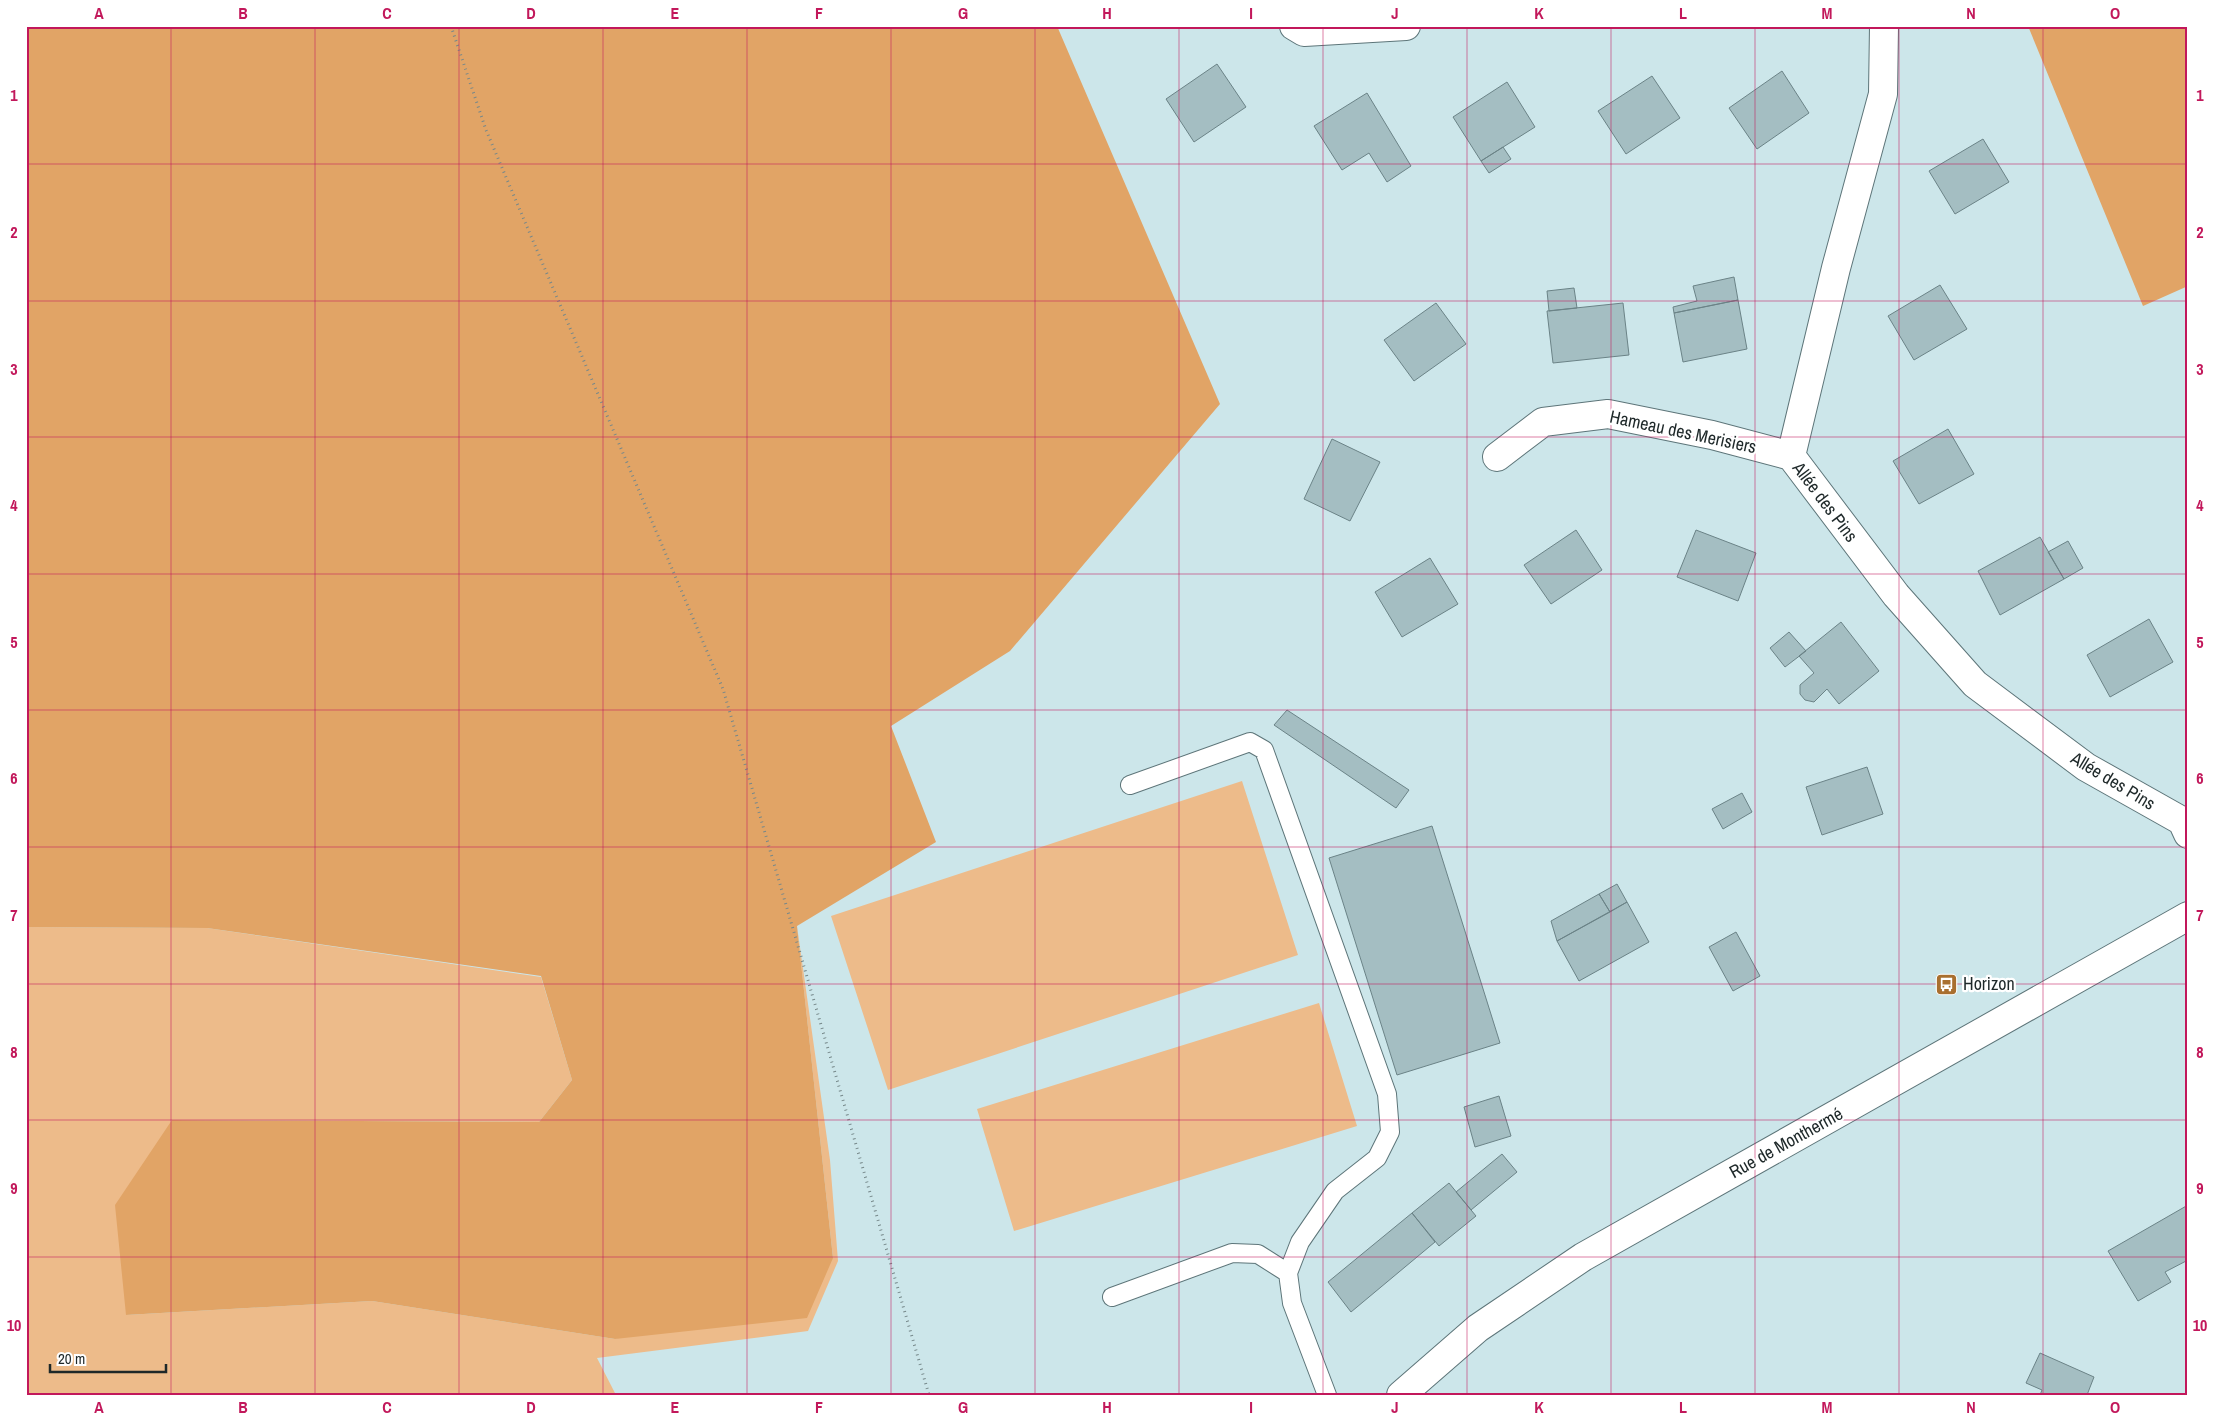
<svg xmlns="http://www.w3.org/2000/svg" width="2214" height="1421" font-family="'Archivo Narrow',sans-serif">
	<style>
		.green { fill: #edbb8a }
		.forest { fill: #e1a466 }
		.building { fill: #a4bec2; stroke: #6b8387 }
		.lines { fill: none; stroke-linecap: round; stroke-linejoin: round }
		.lane-casing { stroke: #5d7579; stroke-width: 20 }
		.street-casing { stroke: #5d7579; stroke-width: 30 }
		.primary-casing { stroke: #5d7579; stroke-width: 30 }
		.path { stroke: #76888a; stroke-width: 3; stroke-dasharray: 1 4; stroke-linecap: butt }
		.lane { stroke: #fff; stroke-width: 18 }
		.street { stroke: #fff; stroke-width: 28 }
		.primary { stroke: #fff; stroke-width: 28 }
		.grid { fill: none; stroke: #c2185b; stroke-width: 1; stroke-opacity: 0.55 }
		.labels { text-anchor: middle; stroke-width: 4.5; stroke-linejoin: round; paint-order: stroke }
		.street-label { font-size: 18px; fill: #1e2829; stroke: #fff }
		.poi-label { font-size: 18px; fill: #1e2829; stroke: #fff; text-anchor: start }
		.neatline { fill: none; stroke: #c2185b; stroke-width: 2 }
		.grid-label { font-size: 16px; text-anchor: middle; font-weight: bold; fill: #c2185b }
	</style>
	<rect width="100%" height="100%" fill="#cce6ea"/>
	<!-- green -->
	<path class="green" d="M1242 781 1298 955 888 1090 831 916Z
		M797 926 830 1160 838 1261 808 1331 597 1358 616 1395H26V927L207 928 541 977 572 1080 539 1122 172 1120 126 1315 372 1301 615 1339 833 1258Z
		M1319 1003 1357 1126 1014 1231 977 1109Z"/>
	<!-- forest -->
	<path class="forest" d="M26 26H1057L1220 404 1010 651 891 726 936 842 797 926 833 1258 807 1318 615 1339 372 1301 126 1315 115 1205 172 1120 539 1122 572 1080 541 976 207 928 26 927Z
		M2028 26H2188V286L2143 306Z"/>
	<!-- building -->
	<path class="building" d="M1217 64 1246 107 1194 142 1166 99Z
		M1782 71 1809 113 1757 149 1729 108Z
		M1652 76 1680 118 1626 154 1598 111Z
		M1507 82 1535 127 1481 161 1453 117Z
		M1367 93 1411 166 1387 182 1369 153 1342 170 1314 126Z
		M1983 139 2009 182 1955 214 1929 171Z
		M1503 147 1511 159 1489 173 1481 161Z
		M1734 277 1738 300 1674 313 1673 307 1697 301 1693 286Z
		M1940 285 1967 329 1914 360 1888 316Z
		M1574 288 1577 308 1549 311 1547 291Z
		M1738 300 1747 349 1683 362 1674 313Z
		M1436 303 1466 344 1414 381 1384 340Z
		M1623 303 1629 355 1553 363 1547 311Z
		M1948 429 1974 474 1919 504 1893 461Z
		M1332 439 1380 462 1350 521 1304 499Z
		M1576 530 1602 570 1551 604 1524 565Z
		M1696 530 1756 553 1738 601 1677 577Z
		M2040 537 2064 579 2000 615 1978 571Z
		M2068 541 2083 568 2064 579 2048 552Z
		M1430 558 1458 604 1402 637 1375 592Z
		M2149 619 2173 662 2110 697 2087 655Z
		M1841 622 1879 671 1839 704 1827 689 1814 702 1805 700 1800 694V685L1814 673 1799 656Z
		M1789 632 1806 651 1785 667 1770 648Z
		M1287 710 1409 790 1396 808 1274 725Z
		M1867 767 1883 814 1822 835 1806 787Z
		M1742 793 1752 812 1723 829 1712 809Z
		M1432 826 1500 1043 1397 1075 1329 858Z
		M1617 884 1627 902 1610 912 1599 894Z
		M1599 894 1610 912 1557 941 1551 921Z
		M1627 902 1649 942 1579 981 1557 941Z
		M1736 932 1760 976 1733 991 1709 947Z
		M1499 1096 1511 1136 1475 1147 1464 1107Z
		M1502 1154 1517 1172 1471 1210 1456 1192Z
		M1449 1183 1476 1216 1439 1246 1412 1213Z
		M2188 1205V1260L2165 1272 2171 1282 2138 1301 2108 1251Z
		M1412 1213 1435 1242 1351 1312 1328 1282Z
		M2040 1353 2094 1377 2087 1395H2040L2042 1390 2026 1383Z"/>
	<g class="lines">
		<defs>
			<path id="lane" d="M1130 785 1250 742 1264 750 1387 1094 1390 1132 1377 1158 1335 1191 1300 1242 1288 1273 1292 1303 1327 1395
				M1112 1297 1232 1253 1258 1254 1288 1273"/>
			<path id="street" d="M1294 26 1304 32 1406 26
				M1791 456 1896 595 1975 684 2086 767 2182 821 2188 834
				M1791 456 1836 268 1883 94 1884 26
				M1497 457 1543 422 1608 414 1712 435 1791 456"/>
			<path id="primary" d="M1401 1395 1478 1328 1583 1257 2188 916"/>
		</defs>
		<!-- lane casing -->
		<use href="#lane" class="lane-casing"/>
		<!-- street casing -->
		<use href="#street" class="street-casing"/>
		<!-- primary casing -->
		<use href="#primary" class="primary-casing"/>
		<!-- path -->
		<path class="path" d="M451 26 486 130 723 689 929 1395"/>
		<!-- lane -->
		<use href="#lane" class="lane"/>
		<!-- street -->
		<use href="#street" class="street"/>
		<!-- primary -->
		<use href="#primary" class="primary"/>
	</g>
	<!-- grid -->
	<path class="grid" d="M171 26V1395M315 26V1395M459 26V1395M603 26V1395M747 26V1395M891 26V1395M1035 26V1395M1179 26V1395M1323 26V1395M1467 26V1395M1611 26V1395M1755 26V1395M1899 26V1395M2043 26V1395M26 164H2188M26 301H2188M26 437H2188M26 574H2188M26 710H2188M26 847H2188M26 984H2188M26 1120H2188M26 1257H2188"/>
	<!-- icons -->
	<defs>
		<symbol id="bus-square" viewBox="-11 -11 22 22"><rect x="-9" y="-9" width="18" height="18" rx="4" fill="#a96f2f" stroke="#fff"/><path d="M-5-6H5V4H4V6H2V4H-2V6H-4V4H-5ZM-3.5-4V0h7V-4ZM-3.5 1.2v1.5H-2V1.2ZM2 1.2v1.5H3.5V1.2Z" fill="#fff"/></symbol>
	</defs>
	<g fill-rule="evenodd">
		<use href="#bus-square" x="1934" y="972" width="25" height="25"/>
	</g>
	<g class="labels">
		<!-- street labels -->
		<g class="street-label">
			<text transform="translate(1683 432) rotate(12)" y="6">Hameau des Merisiers</text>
			<text transform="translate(1825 502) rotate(53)" y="6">Allée des Pins</text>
			<text transform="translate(2113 781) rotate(31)" y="6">Allée des Pins</text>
			<text transform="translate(1786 1143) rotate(-29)" y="6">Rue de Monthermé</text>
		</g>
		<!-- poi labels -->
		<g class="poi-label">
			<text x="1963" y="990">Horizon</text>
		</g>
	</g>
	<!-- border -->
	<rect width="2214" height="1421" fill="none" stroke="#ffffff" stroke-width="55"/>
	<!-- scale -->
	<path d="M50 1364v8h116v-8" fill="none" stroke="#1e2829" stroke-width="2.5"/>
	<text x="58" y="1364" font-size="15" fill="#1e2829" stroke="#ffffff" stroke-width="4" paint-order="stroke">20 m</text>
	<rect x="28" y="28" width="2158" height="1366" class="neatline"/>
	<g class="grid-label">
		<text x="99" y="19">A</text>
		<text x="243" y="19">B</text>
		<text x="387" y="19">C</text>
		<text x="531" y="19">D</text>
		<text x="675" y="19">E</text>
		<text x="819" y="19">F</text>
		<text x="963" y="19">G</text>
		<text x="1107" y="19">H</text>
		<text x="1251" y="19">I</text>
		<text x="1395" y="19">J</text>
		<text x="1539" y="19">K</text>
		<text x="1683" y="19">L</text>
		<text x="1827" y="19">M</text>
		<text x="1971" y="19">N</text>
		<text x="2115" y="19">O</text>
		<text x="14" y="101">1</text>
		<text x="2200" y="101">1</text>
		<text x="14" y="238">2</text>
		<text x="2200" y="238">2</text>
		<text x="14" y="375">3</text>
		<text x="2200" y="375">3</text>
		<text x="14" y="511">4</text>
		<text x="2200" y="511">4</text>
		<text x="14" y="648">5</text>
		<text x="2200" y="648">5</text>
		<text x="14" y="784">6</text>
		<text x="2200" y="784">6</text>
		<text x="14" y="921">7</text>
		<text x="2200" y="921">7</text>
		<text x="14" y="1058">8</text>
		<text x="2200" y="1058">8</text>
		<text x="14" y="1194">9</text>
		<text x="2200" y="1194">9</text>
		<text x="14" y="1331">10</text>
		<text x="2200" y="1331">10</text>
		<text x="99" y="1413">A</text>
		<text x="243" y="1413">B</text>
		<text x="387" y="1413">C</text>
		<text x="531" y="1413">D</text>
		<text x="675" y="1413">E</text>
		<text x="819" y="1413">F</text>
		<text x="963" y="1413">G</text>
		<text x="1107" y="1413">H</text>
		<text x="1251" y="1413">I</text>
		<text x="1395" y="1413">J</text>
		<text x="1539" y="1413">K</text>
		<text x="1683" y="1413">L</text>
		<text x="1827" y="1413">M</text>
		<text x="1971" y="1413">N</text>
		<text x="2115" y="1413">O</text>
	</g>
</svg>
